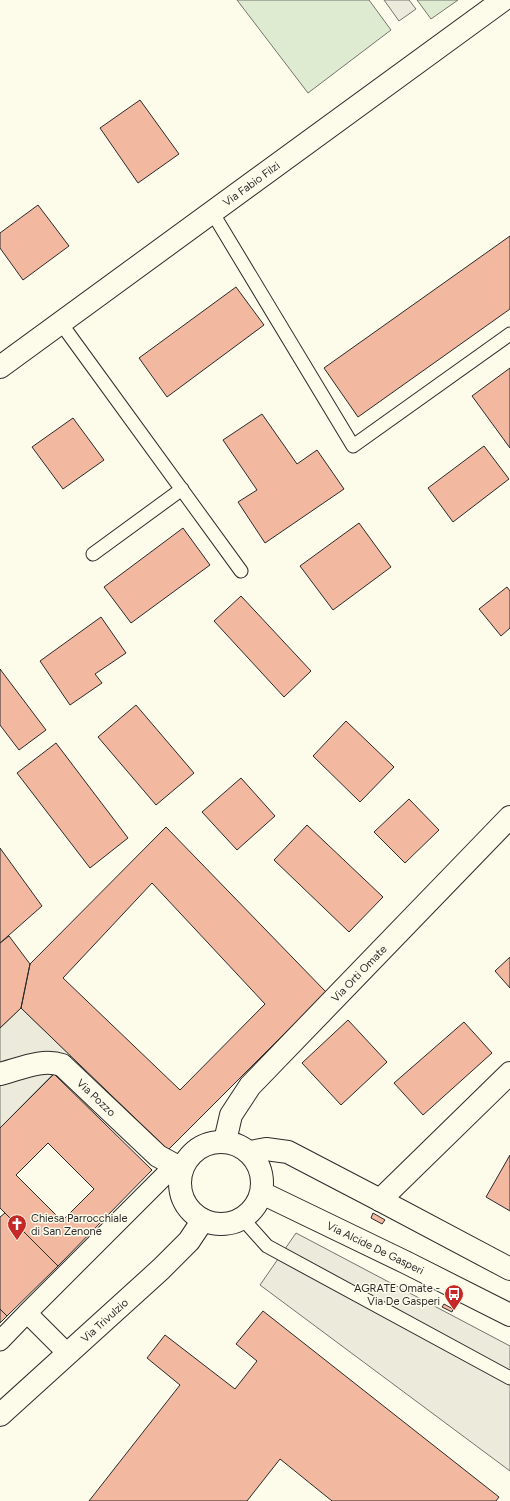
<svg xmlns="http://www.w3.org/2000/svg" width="510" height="1501" font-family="Figtree,sans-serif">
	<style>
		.green { fill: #deebd1; stroke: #74746e }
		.parking { fill: #eceadb; stroke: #74746e }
		.building { fill: #f2b8a0; stroke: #2b2b2b; fill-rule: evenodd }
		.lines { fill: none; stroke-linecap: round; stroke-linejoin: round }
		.service-casing { stroke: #2b2b2b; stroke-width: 15 }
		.pedestrian-casing { stroke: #2b2b2b; stroke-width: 21 }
		.minor-casing { stroke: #2b2b2b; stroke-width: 24 }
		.service { stroke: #fdfbea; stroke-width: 13 }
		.pedestrian { stroke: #fdfbea; stroke-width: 19 }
		.minor { stroke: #fdfbea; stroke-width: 22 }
		.labels { text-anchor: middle; stroke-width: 3; stroke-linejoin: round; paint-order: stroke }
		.street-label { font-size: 11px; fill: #2b2b2b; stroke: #fdfbea }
		.poi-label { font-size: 11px; fill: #2b2b2b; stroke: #fdfbea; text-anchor: start }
	</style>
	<rect width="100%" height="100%" fill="#fdfbea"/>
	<!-- green -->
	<path class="green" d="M237 0H369L391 30 308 93Z
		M417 0H458L431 19Z"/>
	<!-- parking -->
	<path class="parking" d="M384 0H409L416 9 399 21Z
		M21 1008 71 1056 0 1128V1028Z
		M296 1233 510 1346V1471L260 1285Z"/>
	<!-- building -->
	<path class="building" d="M140 100 179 154 138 183 100 128Z
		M38 205 69 246 23 280 0 248V233Z
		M510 236V309L358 417 324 368Z
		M236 287 264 325 167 397 139 358Z
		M510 368V448L472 396Z
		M262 414 297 464 317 450 344 489 265 543 238 502 257 490 223 440Z
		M73 418 104 460 63 489 32 447Z
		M484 446 509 479 453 522 428 488Z
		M359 523 391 567 333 610 300 566Z
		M183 528 210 565 131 623 104 587Z
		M507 587 510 591V628L501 636 479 609Z
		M241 596 311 671 284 697 214 621Z
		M101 617 126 653 95 674 102 683 70 705 40 661Z
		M0 669 46 730 19 750 0 725Z
		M136 705 194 773 156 805 98 737Z
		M346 721 394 767 360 802 313 756Z
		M56 743 128 838 90 868 17 773Z
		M241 778 275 816 237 850 202 812Z
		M409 799 439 830 405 863 374 832Z
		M307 825 383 897 349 932 274 860Z
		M166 827 326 992 168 1150 21 1008 30 964ZM152 883 265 1004 180 1090 63 978Z
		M0 848 42 906 0 943Z
		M9 936 30 964 21 1008 0 1028V943Z
		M510 957V988L495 971Z
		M348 1020 387 1062 341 1105 302 1063Z
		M464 1022 492 1053 423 1115 394 1083Z
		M54 1074 152 1170 58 1266 0 1208V1128ZM48 1143 94 1189 62 1221 16 1175Z
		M510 1155V1211L486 1197Z
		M5 1213 58 1266 7 1316 0 1309V1217Z
		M373 1213 385 1220 382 1224 371 1218Z
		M444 1304 453 1309 452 1312 442 1307Z
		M0 1309 7 1316 0 1323Z
		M263 1311 499 1497 496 1501H332L280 1459 247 1501H89L180 1385 147 1358 165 1335 235 1389 257 1361 236 1344Z"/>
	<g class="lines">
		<defs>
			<path id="service" d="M212 212 353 446 510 334
				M60 322 241 571
				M93 554 182 489
				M242 1218 267 1246 510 1378"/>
			<path id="pedestrian" d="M27 1313 165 1175 172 1163
				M0 1341 27 1313 67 1353"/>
			<g id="minor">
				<path id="s1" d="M0 367 503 0"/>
				<path id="s2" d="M0 1074C20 1069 42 1058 62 1065L158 1156 182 1169"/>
				<path id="s3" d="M225 1141 231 1115 250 1086 510 817"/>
				<circle cx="221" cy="1183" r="41"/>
				<path d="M250 1152 266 1149 288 1152 380 1200 510 1269"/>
				<path id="s4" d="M262 1193 407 1263 510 1315"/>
				<path d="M380 1200 510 1073"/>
				<path id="s5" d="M0 1415 161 1269 189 1241 203 1220"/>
			</g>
		</defs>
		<!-- service casing -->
		<use href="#service" class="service-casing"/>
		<!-- pedestrian casing -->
		<use href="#pedestrian" class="pedestrian-casing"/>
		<!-- minor casing -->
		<use href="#minor" class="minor-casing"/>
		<!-- service -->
		<use href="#service" class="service"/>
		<!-- pedestrian -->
		<use href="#pedestrian" class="pedestrian"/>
		<!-- minor -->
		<use href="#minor" class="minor"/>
	</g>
	<!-- icons -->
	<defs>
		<symbol id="church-pin" viewBox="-11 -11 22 30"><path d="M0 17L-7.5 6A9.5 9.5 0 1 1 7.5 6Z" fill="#c62828" stroke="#fdfbea"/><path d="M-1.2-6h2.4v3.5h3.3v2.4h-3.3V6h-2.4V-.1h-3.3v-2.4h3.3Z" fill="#fff"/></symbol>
		<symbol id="bus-pin" viewBox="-11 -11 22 30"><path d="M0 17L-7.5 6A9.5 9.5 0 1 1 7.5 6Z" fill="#c62828" stroke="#fdfbea"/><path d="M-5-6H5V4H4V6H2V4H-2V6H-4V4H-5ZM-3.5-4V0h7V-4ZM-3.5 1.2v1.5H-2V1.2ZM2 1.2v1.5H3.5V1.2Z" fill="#fff"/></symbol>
	</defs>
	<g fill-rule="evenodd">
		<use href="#church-pin" x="6" y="1213" width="22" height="30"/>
		<use href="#bus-pin" x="443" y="1283" width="22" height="30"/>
	</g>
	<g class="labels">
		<!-- street labels -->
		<g class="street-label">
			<text dy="4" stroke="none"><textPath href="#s1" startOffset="311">Via Fabio Filzi</textPath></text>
			<text dy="4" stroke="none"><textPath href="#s3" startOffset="218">Via Orti Omate</textPath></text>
			<text dy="4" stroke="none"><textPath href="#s2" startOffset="111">Via Pozzo</textPath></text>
			<text dy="4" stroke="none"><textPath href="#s4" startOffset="126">Via Alcide De Gasperi</textPath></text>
			<text dy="4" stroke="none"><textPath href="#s5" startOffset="141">Via Trivulzio</textPath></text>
		</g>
		<!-- poi labels -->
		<g class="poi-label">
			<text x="31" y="1222">Chiesa Parrocchiale<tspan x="31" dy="13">di San Zenone</tspan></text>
			<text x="440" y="1292" text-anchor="end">AGRATE Omate -<tspan x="440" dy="13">Via De Gasperi</tspan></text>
		</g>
	</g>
</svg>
